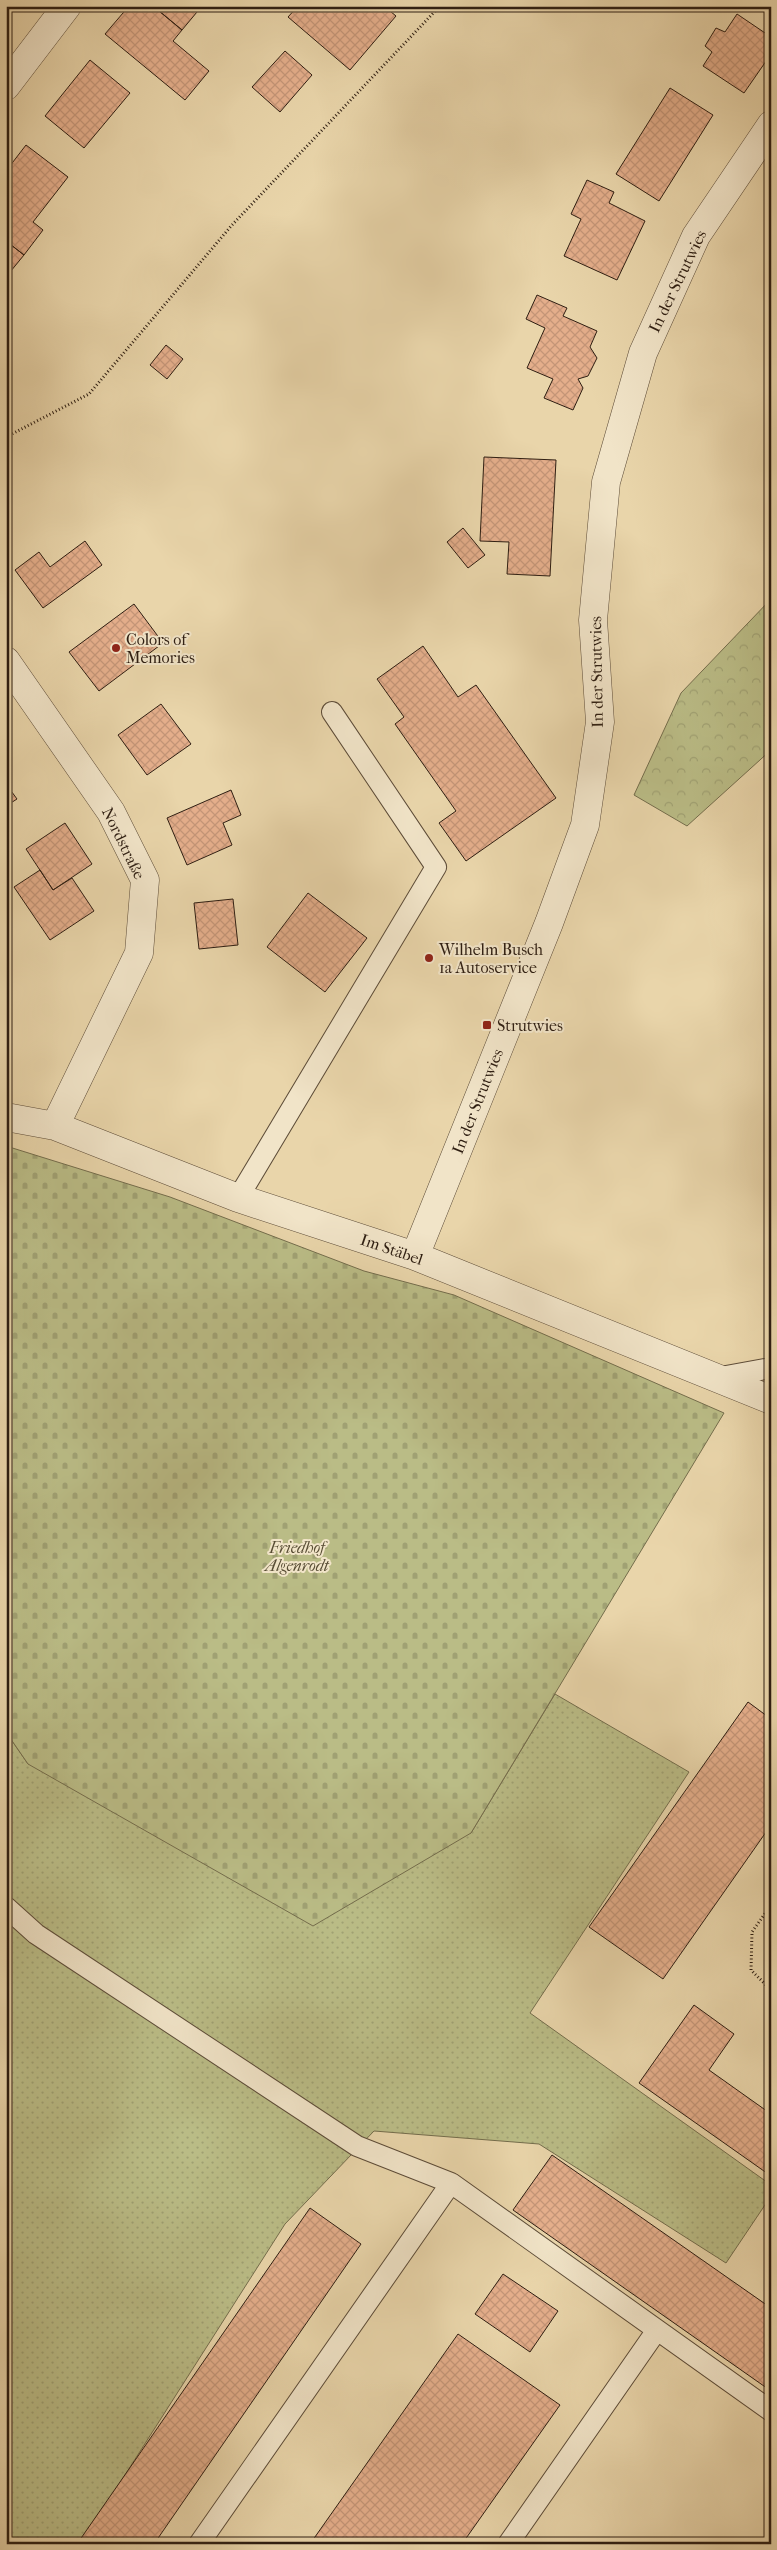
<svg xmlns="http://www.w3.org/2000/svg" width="777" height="2550" font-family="'IM FELL French Canon',serif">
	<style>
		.grass { fill: url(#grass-dots); stroke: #746d4c }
		.forest { fill: url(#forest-crowns); stroke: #746d4c }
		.cemetery { fill: url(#cemetery-stones); stroke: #746d4c }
		.building { fill: url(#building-cross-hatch); stroke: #2e1e12 }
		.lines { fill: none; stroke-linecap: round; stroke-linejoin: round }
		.lane-casing { stroke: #5d4c38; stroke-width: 22 }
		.street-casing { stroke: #5d4c38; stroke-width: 29 }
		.path { stroke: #2e1e12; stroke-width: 3; stroke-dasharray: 1 2.5; stroke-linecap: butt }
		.lane { stroke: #f1e4c8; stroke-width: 20 }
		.street { stroke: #f1e4c8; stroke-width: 28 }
		.poi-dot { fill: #8f2418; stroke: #f1e4c8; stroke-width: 2 }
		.labels { text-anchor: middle; stroke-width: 4; stroke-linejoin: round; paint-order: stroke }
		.street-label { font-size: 16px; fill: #2e1e12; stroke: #f1e4c8 }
		.poi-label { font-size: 16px; fill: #2e1e12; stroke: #f1e4c8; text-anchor: start }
		.park-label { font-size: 16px; font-style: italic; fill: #584d35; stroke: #f1e4c8 }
	</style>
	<defs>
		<pattern id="grass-dots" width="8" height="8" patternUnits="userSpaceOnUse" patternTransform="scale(1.25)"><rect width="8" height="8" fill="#babc86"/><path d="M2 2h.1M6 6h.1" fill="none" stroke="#a0a173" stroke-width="1.8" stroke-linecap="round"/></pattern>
		<pattern id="forest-crowns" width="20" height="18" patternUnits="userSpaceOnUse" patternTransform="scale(1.25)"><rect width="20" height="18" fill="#babc86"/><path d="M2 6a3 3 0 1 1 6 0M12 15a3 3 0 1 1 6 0" fill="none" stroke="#a0a173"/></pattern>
		<pattern id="cemetery-stones" width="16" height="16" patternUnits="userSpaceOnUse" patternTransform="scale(1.25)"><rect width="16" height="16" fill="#babc86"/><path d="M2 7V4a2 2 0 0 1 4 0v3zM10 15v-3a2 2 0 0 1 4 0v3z" fill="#a0a173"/></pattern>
		<pattern id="building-cross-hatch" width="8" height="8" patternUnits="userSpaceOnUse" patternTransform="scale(1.25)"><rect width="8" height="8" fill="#e4ae8b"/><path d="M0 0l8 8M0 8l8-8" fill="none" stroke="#c49577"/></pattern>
	</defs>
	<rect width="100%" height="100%" fill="#e9d5aa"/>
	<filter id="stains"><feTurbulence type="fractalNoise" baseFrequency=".004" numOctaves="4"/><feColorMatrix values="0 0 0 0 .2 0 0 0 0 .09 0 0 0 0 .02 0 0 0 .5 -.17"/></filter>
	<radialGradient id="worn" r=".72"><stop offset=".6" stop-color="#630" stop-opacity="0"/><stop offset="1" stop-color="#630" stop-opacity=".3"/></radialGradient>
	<!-- grass -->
	<path class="grass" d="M555 1694 689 1772 530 2013 771 2185V2196L726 2263 539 2144 374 2131 285 2224 81 2544H6V1732L28 1764 471 1833Z"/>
	<!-- forest -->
	<path class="forest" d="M771 599V750L687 826 634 795 681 693Z"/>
	<!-- cemetery -->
	<path class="cemetery" d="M6 1146 170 1197 364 1271 454 1295 724 1413 471 1833 313 1926 28 1764 6 1732Z"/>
	<!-- building -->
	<path class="building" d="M129 6H153L182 30 173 41 209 71 185 100 105 34Z
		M153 6H202L182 30Z
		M298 6H384L396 16 350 70 288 17Z
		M737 14 771 37V54L744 93 703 66 712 52 705 46 716 28 725 32Z
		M285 51 312 75 280 112 252 87Z
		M90 60 130 93 84 148 45 116Z
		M670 88 713 115 659 201 616 174Z
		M26 145 68 177 33 222 43 230 24 255 6 241V171Z
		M587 180 614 192 609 203 645 221 617 280 564 256 581 219 571 214Z
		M6 241 24 255 6 277Z
		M537 295 567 308 563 316 597 331 590 347 597 358 588 376 578 379 583 388 573 410 544 398 553 379 527 368 545 328 526 319Z
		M166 345 183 359 167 379 150 365Z
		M484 457 556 460 550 576 507 574 509 542 480 541Z
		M463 528 485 555 468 568 447 542Z
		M85 541 102 565 43 608 15 570 39 552 50 567Z
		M134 604 163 643 99 691 69 652Z
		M423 646 458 697 476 685 556 798 466 861 439 823 456 811 395 724 404 717 377 679Z
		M161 704 191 744 147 775 118 735Z
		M6 784 17 799 6 806Z
		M231 790 241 815 223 823 232 845 187 865 167 818Z
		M65 823 92 864 53 890 26 849Z
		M40 870 53 890 72 878 94 911 50 940 14 887Z
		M308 893 367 938 325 992 267 947Z
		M233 899 238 945 199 949 194 903Z
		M748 1702 771 1719V1825L663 1979 589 1927Z
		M694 2005 734 2034 709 2070 771 2114V2176L639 2083Z
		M552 2155 771 2308V2391L513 2210Z
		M310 2208 361 2244 154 2544H77Z
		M503 2274 558 2311 530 2352 475 2314Z
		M458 2334 560 2405 462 2544H310Z"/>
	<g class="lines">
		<defs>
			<path id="lane" d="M238 1198 436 867 332 712
				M715 1378 771 1368
				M6 1907 36 1934 357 2146 451 2183
				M199 2544 451 2183 771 2411
				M508 2544 657 2330"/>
			<path id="street" d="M6 86 67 6
				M6 661 111 812 145 880 139 953 55 1126
				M6 1117 55 1126 238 1198 415 1256 771 1400
				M415 1256 549 923 585 825 600 722 593 620 606 482 643 353 696 236 771 125"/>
		</defs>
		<!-- lane casing -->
		<use href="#lane" class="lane-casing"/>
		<!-- street casing -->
		<use href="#street" class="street-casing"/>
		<!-- path -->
		<path class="path" d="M6 437 89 394 232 225 440 6
			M771 1905 752 1932 751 1970 771 1990"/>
		<!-- lane -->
		<use href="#lane" class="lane"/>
		<!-- street -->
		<use href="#street" class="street"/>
	</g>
	<!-- markers -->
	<g class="poi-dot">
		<circle cx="116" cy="648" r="5"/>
		<circle cx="429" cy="958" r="5"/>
		<rect x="482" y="1020" width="10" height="10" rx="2.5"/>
	</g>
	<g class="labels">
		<!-- street labels -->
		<g class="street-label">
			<text transform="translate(677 281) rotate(-64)" y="6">In der Strutwies</text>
			<text transform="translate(596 672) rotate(-91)" y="6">In der Strutwies</text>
			<text transform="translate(124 843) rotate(64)" y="6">Nordstraße</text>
			<text transform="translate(477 1101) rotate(-68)" y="6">In der Strutwies</text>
			<text transform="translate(392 1249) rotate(19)" y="6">Im Stäbel</text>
		</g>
		<!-- poi labels -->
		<g class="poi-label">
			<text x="126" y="645">Colors of<tspan x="126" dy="18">Memories</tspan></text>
			<text x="439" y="955">Wilhelm Busch<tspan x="439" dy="18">1a Autoservice</tspan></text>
			<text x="497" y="1031">Strutwies</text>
		</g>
		<!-- park labels -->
		<g class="park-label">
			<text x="297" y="1553">Friedhof<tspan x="297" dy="18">Algenrodt</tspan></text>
		</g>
	</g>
	<!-- margin -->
	<rect width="777" height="2550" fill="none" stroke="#e9d5aa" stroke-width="25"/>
	<rect x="8" y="8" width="762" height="2535" fill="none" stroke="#2e1e12" stroke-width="2.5"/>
	<rect x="12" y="12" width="752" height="2525" fill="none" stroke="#2e1e12"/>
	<rect width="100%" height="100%" filter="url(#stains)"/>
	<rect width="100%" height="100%" fill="url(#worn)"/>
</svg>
